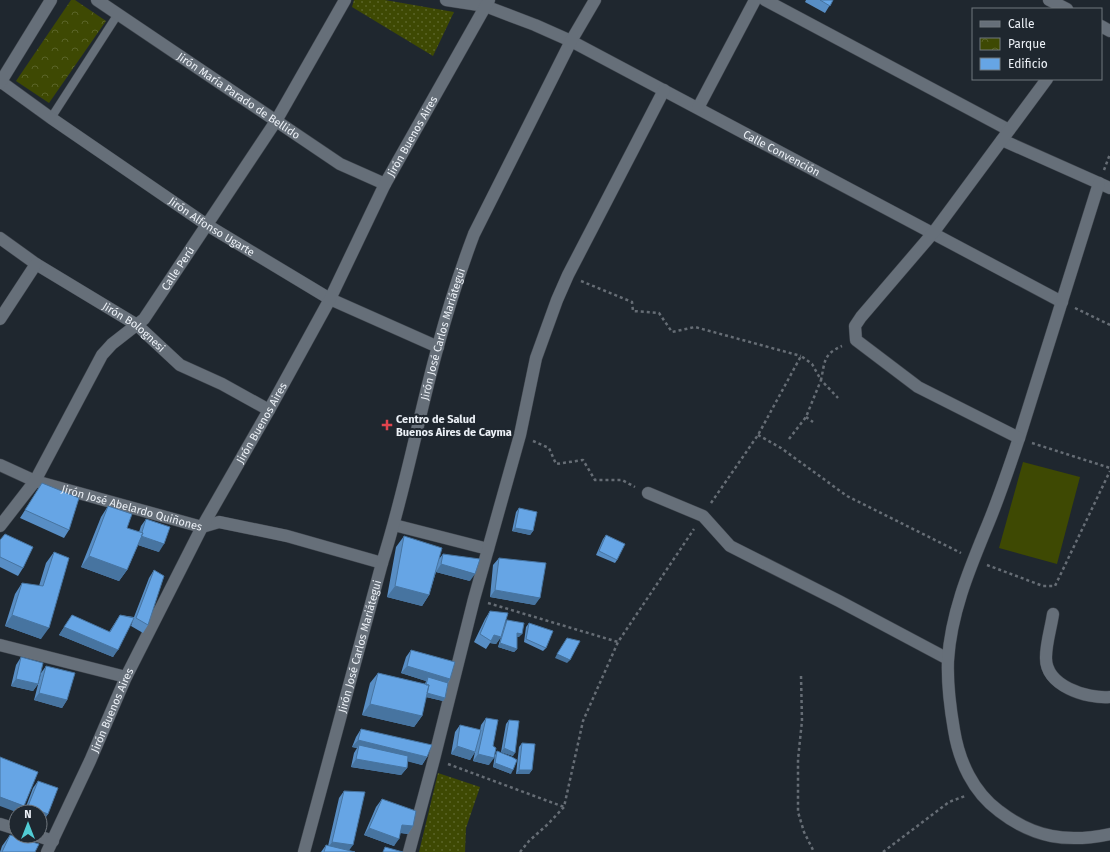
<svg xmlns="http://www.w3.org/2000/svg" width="1110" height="852" font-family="'Fira Sans',sans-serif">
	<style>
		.grass { fill: url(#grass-dots) }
		.park { fill: url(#park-crowns) }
		.pitch { fill: #3e4903 }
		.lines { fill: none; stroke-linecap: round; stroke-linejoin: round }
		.service-casing { stroke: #3f454d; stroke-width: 9 }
		.pedestrian-casing { stroke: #3f454d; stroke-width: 13 }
		.minor-casing { stroke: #3f454d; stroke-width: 13 }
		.tertiary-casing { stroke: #3f454d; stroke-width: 13 }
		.path { stroke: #666d75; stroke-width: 2.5; stroke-dasharray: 3 3; stroke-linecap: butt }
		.service { stroke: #666f79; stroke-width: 8 }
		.pedestrian { stroke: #666f79; stroke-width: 12 }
		.minor { stroke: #666f79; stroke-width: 12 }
		.tertiary { stroke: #666f79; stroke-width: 12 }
		.wall { fill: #588ec5 }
		.shaded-wall { fill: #4774a0 }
		.building { fill: #66a5e5; stroke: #4774a0 }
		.health-dot { fill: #e0444e; stroke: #1f272f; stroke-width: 1.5 }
		.labels { text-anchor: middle; stroke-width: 4; stroke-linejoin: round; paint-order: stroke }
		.street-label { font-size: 11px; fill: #ecf1f7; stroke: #1f272f }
		.poi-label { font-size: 11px; font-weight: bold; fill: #ecf1f7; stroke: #1f272f; text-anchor: start }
	</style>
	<defs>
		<pattern id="grass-dots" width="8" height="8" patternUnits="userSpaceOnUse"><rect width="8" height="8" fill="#3e4903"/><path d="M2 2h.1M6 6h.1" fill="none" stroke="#5a6428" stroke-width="1.8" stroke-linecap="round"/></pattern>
		<pattern id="park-crowns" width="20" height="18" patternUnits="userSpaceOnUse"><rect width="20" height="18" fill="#3e4903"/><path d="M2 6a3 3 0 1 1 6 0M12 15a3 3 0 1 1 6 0" fill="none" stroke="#5a6428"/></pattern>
	</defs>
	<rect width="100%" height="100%" fill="#1f272f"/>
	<!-- grass -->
	<path class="grass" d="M354 0H385L454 12 433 56 352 7Z
		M438 773 480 787 466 828 465 852H419Z"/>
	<!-- park -->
	<path class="park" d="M71 0H75L106 21 49 103 16 81Z"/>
	<!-- pitch -->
	<path class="pitch" d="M1023 462 1080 477 1057 564 999 548Z"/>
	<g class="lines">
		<defs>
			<path id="service" d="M51 118 118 14"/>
			<path id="pedestrian" d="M648 493 703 516 730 546 839 601 948 659"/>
			<g id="minor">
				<path id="s1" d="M97 0 340 164 385 184"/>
				<path id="s2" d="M446 0 485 6 535 25 571 41 1062 302"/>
				<path d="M765 0 1009 130"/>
				<path d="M1049 0 1067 9"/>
				<path d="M1101 26 1110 31"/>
				<path id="s3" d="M0 81 51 118 207 225 330 299 438 347"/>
				<path d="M0 83 51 0"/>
				<path d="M698 108 755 0"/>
				<path d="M1002 140 1110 188"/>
				<path d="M1099 183C1072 267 1046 351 1020 435 1010 465 1000 495 988 524 970 568 951 612 948 660 947 684 950 707 954 730 959 761 973 792 999 811 1034 838 1067 843 1110 834"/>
				<path id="s4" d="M0 238 36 264 137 325 180 365 222 384 269 410"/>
				<path d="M0 319 36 264"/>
				<path d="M1019 438 918 387 856 340 855 326 861 317 933 233 1047 79"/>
				<path id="s5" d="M0 465 35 481 202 527 219 522 287 536 382 563"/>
				<path d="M394 525 488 549"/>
				<path id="s6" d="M0 526 35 481 102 355 112 344 144 319 276 121 345 0"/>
				<path d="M1053 614C1051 628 1046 643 1046 657 1045 686 1087 699 1110 697"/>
				<path d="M0 645 126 677"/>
				<path d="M0 824 16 829"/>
				<path d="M38 836 53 841"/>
				<path id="s7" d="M47 852 90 761 126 677 202 527 269 410 330 299 385 184 489 0"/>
				<path d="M409 852 434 759 474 599 520 435 536 358 557 300 568 275 664 90"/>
			</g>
			<g id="tertiary">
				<path id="s8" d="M304 852 382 563C405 492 418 418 438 346 448 309 460 271 474 234L571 41 595 0"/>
			</g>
		</defs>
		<!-- service casing -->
		<use href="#service" class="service-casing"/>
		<!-- pedestrian casing -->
		<use href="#pedestrian" class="pedestrian-casing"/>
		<!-- minor casing -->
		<use href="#minor" class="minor-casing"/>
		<!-- tertiary casing -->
		<use href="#tertiary" class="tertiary-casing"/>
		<!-- path -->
		<path class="path" d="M1104 170 1110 154
			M581 281 632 302 633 311 659 313 672 332 695 327 801 356
			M1075 308 1110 325
			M806 417 813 422
			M758 435 781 448 847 496 961 553
			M789 439 806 417 821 380 838 398
			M533 441 549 448 556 464 583 460 595 480H622L635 487
			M1032 443 1110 468
			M711 503 758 435 801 356 812 364 821 380C825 362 823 354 842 346
			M987 565 1043 586H1055L1110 471
			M488 603 618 642
			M801 676 802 721 798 759V812L804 832 814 852
			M448 764 564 807
			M520 852 529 841 548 824 564 807 583 721 618 642 694 529
			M883 852 949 802 965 796"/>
		<!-- service -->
		<use href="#service" class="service"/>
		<!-- pedestrian -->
		<use href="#pedestrian" class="pedestrian"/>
		<!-- minor -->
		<use href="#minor" class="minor"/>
		<!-- tertiary -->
		<use href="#tertiary" class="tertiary"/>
	</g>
	<!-- wall -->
	<path class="wall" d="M806 0H833L825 13 805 2Z
		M42 483 69 530 64 538 20 518Z
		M108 506 127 528 139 532 141 526 146 519 159 552 138 545 127 570 119 581 81 567 101 517Z
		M519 508 533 531 530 535 512 531 516 512Z
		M606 535 617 560 615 563 596 555 603 539Z
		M404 536 439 559 443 554 470 581 436 572 429 595 422 606 387 597 396 547Z
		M0 540 23 568 18 576 0 567Z
		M54 552 41 639 5 626 15 594 22 583 39 586 46 563Z
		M499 558 535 605 490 597 493 565Z
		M154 570 148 625 143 633 131 626 133 620 113 657 59 635 72 615 109 632 120 615 134 617 149 578Z
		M490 611 505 624 507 620 519 637H517V649L514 652 498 647 501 637 496 644 490 643 486 649 474 642 485 619Z
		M529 623 546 648 543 651 524 642 526 627Z
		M411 650 450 679 448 683 445 698 443 701 426 697 422 716 414 727 362 715 370 683 378 673 425 684 426 681 401 673 406 657Z
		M21 657 38 684 33 691 11 686 16 665Z
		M46 666 67 700 62 708 34 700 41 673Z
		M486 718 489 765 473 761 475 752 470 760 451 754 455 732 460 725 480 730 481 725Z
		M509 720 513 756 501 752 506 724Z
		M361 729 427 757 422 765 408 761 407 768 401 775 351 767 354 753 357 748 352 747 356 737Z
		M522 743 532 770 529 774H516L519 747Z
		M497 751 511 774 493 767 495 755Z
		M38 781 48 814 43 821 40 820V812H24L33 788Z
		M344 791 349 851 355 852H321L326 845 328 846 339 798Z
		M382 799 413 826 408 834 400 833 394 846 364 835 376 807Z
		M10 835 35 852H0L2 846Z"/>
	<!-- shaded-wall -->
	<path class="shaded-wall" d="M515 528 533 531 530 535 512 531Z
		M140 536 164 544 159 552 135 544Z
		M89 556 127 570 119 581 81 567Z
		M441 564 475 574 470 581 436 572Z
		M395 586 429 595 422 606 387 597Z
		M495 590 540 598 535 605 490 597Z
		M12 615 49 628 41 639 5 626Z
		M64 627 118 650 113 657 59 635Z
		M517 633 522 634 519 637H515Z
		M494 635 501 637 496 644 490 643Z
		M500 643 517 649 514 652 498 647Z
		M557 654 570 660 567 663 555 658Z
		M407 666 450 679 445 687 428 677 426 681 401 673Z
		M16 679 38 684 33 691 11 686Z
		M424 692 445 698 443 701 422 696Z
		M39 693 67 700 62 708 34 700Z
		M370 704 422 716 414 727 362 715Z
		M358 740 427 757 422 765 358 749 359 745 357 748 352 747Z
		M457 746 475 752 470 760 451 754Z
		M504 748 515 753 513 756 501 752Z
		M478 754 494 758 489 765 473 761Z
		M356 759 407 768 401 775 351 767Z
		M495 763 513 770 511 774 493 767Z
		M519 770H532L529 774H516Z
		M0 797 24 806 20 812H16L0 806Z
		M28 806 48 814 43 821 40 820V812H24Z
		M402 825 413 826 408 834 396 832Z
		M369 828 399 839 394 846 364 835Z
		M332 842 353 845 348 852 327 849Z"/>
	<!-- building -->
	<path class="building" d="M820 0H833L830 6Z
		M42 483 79 498 69 530 25 510Z
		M108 506 132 514 127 528 143 533 127 570 89 556Z
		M519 508 537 512 533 531 515 528Z
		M146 519 170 527 164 544 141 536 143 533 142 532Z
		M5 534 33 547 23 568 0 557V540Z
		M606 535 625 544 617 560 599 551Z
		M404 536 442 548 429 595 395 586Z
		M54 552 69 558 49 628 12 615 22 583 43 586Z
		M443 554 480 559 475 574 441 564Z
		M499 558 546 563 540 598 495 590Z
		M154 570 164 576 148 625 136 618Z
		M490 611 508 613 501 637 494 635 491 641 480 634Z
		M72 615 110 632 120 615 134 618 118 650 64 627Z
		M507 620 524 623 522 634 517 633V649L500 643Z
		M529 623 553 631 546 648 526 639Z
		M567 638 580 641 570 660 557 654Z
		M411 650 455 662 450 679 407 666Z
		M21 657 43 663 38 684 16 679Z
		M46 666 75 673 67 700 39 693Z
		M378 673 429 685 422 716 370 704Z
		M428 677 448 683 445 698 427 693 429 685H426Z
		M486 718 498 720 493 746 496 748 494 758 478 754Z
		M509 720 519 721 515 753 504 748Z
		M460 725 481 730 475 752 457 746Z
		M361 729 432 745 427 757 358 740Z
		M522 743 535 744 532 770H519Z
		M359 745 408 756 407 768 356 759Z
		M497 751 512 757 517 760 513 770 495 763Z
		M0 757 38 772 24 806 0 797Z
		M38 781 58 788 48 814 28 806Z
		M344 791 365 792 353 845 332 842Z
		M382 799 416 811 413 826 402 825 399 839 369 828Z
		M10 835 39 844 35 852H2Z
		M326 845 355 852H324Z
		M385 847 403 852H383Z"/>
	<!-- markers -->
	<path class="health-dot" d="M385 419h4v4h4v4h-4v4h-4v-4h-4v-4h4z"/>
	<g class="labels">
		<!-- street labels -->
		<g class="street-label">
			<text dy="4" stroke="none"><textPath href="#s1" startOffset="171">Jirón María Parado de Bellido</textPath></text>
			<text dy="4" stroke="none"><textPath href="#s7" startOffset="804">Jirón Buenos Aires</textPath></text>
			<text dy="4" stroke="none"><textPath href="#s2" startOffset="371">Calle Convención</textPath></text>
			<text dy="4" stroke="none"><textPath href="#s3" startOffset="257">Jirón Alfonso Ugarte</textPath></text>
			<text dy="4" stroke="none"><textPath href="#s6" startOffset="316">Calle Perú</textPath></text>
			<text dy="4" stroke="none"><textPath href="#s4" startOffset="161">Jirón Bolognesi</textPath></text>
			<text dy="4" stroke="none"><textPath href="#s8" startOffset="536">Jirón José Carlos Mariátegui</textPath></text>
			<text dy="4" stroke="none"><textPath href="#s7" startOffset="480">Jirón Buenos Aires</textPath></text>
			<text dy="4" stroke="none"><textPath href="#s5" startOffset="139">Jirón José Abelardo Quiñones</textPath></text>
			<text dy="4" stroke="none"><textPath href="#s8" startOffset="213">Jirón José Carlos Mariátegui</textPath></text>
			<text dy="4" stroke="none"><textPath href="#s7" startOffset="156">Jirón Buenos Aires</textPath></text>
		</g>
		<!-- poi labels -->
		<g class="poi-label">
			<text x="396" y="423">Centro de Salud<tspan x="396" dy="13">Buenos Aires de Cayma</tspan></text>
		</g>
	</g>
	<!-- legend -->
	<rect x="972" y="8" width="130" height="72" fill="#1f272f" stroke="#71787f"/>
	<rect x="980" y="21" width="20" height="6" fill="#666f79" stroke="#71787f"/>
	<text x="1008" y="28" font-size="12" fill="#ecf1f7">Calle</text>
	<rect x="980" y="38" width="20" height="12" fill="url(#park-crowns)" stroke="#71787f"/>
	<text x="1008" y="48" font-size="12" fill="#ecf1f7">Parque</text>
	<rect x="980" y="58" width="20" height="12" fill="#66a5e5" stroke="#71787f"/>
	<text x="1008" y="68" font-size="12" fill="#ecf1f7">Edificio</text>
	<!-- north arrow -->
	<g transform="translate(28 824)"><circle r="19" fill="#1f272f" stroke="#71787f"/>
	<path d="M0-3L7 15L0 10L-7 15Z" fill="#51ccd4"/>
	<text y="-6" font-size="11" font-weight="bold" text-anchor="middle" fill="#ecf1f7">N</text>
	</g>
</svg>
